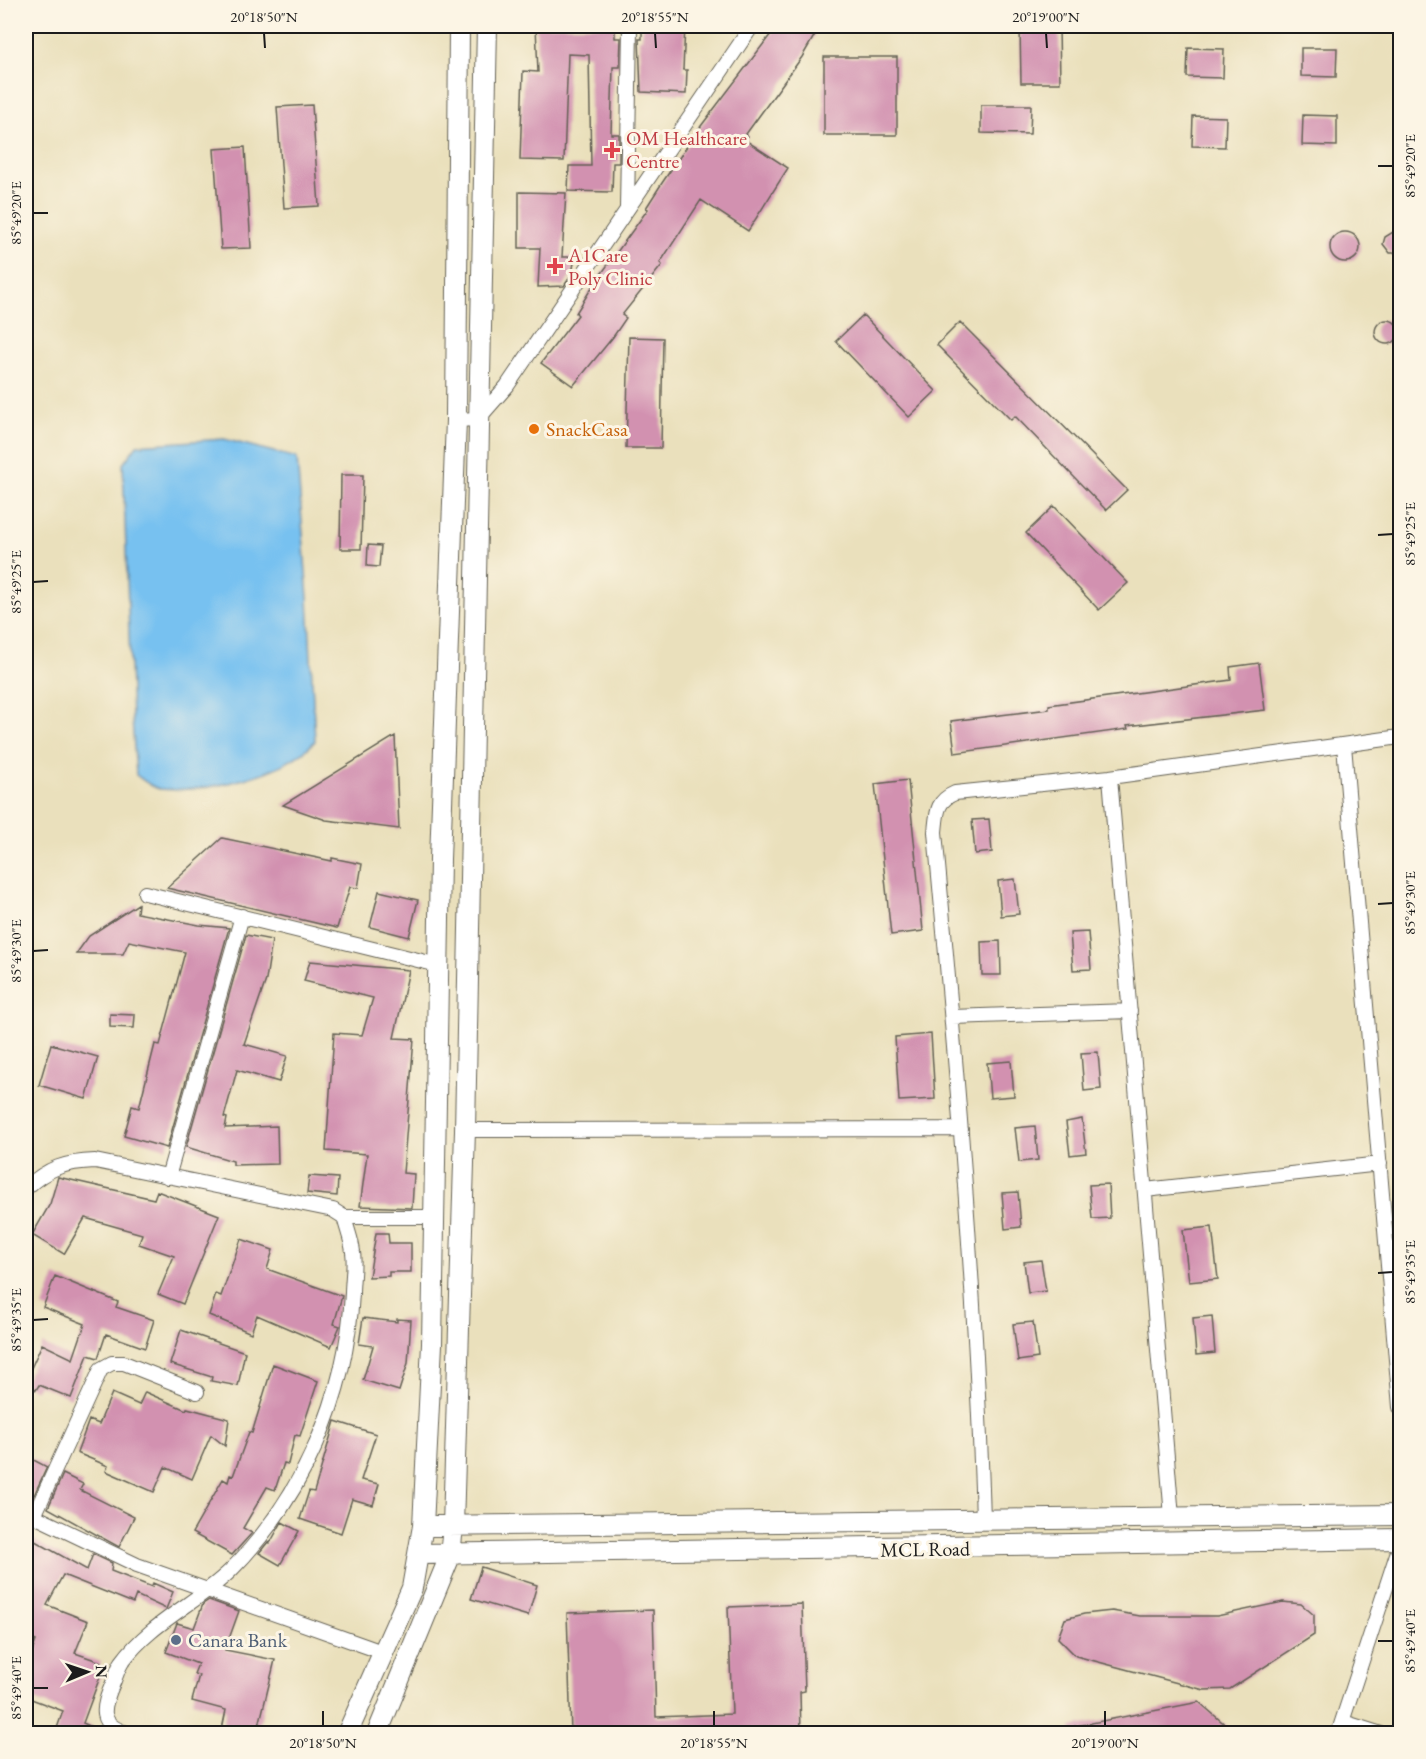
<svg xmlns="http://www.w3.org/2000/svg" width="1426" height="1759" font-family="'EB Garamond',serif">
	<style>
		.water { fill: #77c1f0; stroke: #4a6e86; stroke-width: 1.5 }
		.building { fill: #d291b0 }
		.lines { fill: none; stroke-linecap: round; stroke-linejoin: round }
		.street-casing { stroke: #646154; stroke-width: 16 }
		.secondary-casing { stroke: #646154; stroke-width: 22 }
		.street { stroke: #fff; stroke-width: 14 }
		.secondary { stroke: #fff; stroke-width: 20 }
		.ticks { fill: none; stroke: #1c1c1c; stroke-width: 2 }
		.health-dot { fill: #e0444e; stroke: #fcf5e5; stroke-width: 2 }
		.food-dot { fill: #e8710a; stroke: #fcf5e5; stroke-width: 2 }
		.service-dot { fill: #5c6f8a; stroke: #fcf5e5; stroke-width: 2 }
		.labels { text-anchor: middle; stroke-width: 6; stroke-linejoin: round; paint-order: stroke }
		.health-label { font-size: 20px; fill: #be3a42; stroke: #fcf5e5; text-anchor: start }
		.food-label { font-size: 20px; fill: #c56008; stroke: #fcf5e5; text-anchor: start }
		.street-label { font-size: 20px; fill: #1c1c1c; stroke: #fcf5e5 }
		.service-label { font-size: 20px; fill: #4e5e75; stroke: #fcf5e5; text-anchor: start }
		.neatline { fill: none; stroke: #1c1c1c; stroke-width: 2 }
		.ticks-label { font-size: 15px; text-anchor: middle; fill: #1c1c1c }
	</style>
	<rect width="100%" height="100%" fill="#fcf5e5"/>
	<filter id="ink" filterUnits="userSpaceOnUse"><feTurbulence type="fractalNoise" baseFrequency=".0167" numOctaves="2"/><feDisplacementMap in="SourceGraphic" scale="12" xChannelSelector="R" yChannelSelector="G"/><feConvolveMatrix kernelMatrix="1 2 1 2 8 2 1 2 1" color-interpolation-filters="sRGB"/></filter>
	<filter id="wash" filterUnits="userSpaceOnUse"><feTurbulence type="fractalNoise" baseFrequency=".008" numOctaves="4" result="noise"/><feDisplacementMap in="SourceGraphic" scale="24" xChannelSelector="R" yChannelSelector="G"/><feGaussianBlur stdDeviation="1.35" result="paint"/><feColorMatrix in="noise" values="0 0 0 0 0 0 0 0 0 0 0 0 0 0 0 0 0 1.4 0 .05"/><feComposite in="paint" operator="in"/></filter>
	<g filter="url(#wash)">
		<rect width="100%" height="100%" fill="#eae0bc"/>
		<!-- water -->
		<path class="water" d="M224 439 297 458 308 598 315 741C285 775 205 793 160 789 152 788 143 780 136 775L132 719 123 464 137 445Z"/>
		<g id="blocks">
			<!-- building -->
			<path class="building" d="M536 26H615V38H621L620 67H613L611 134H619V163H613L612 192 568 191 569 166H591L589 55 568 54 564 161 520 160 523 71 538 72Z
				M642 26H685L683 70H687L686 94 641 92 639 39H642Z
				M777 26H820L802 57 746 134 748 136 745 140 788 168 748 231 701 200 660 263 662 265 622 315 626 318 613 337 573 386 541 363 578 315 576 313 594 284 648 209 646 208 662 183 698 130Z
				M1020 26H1059L1060 83H1021Z
				M1188 48 1224 49 1223 78 1187 77Z
				M1301 48H1337L1336 77 1301 76Z
				M824 57H897V135H824Z
				M312 105 319 206 284 208 277 107Z
				M981 105H1031L1030 134 981 133Z
				M1303 115 1337 116V146L1302 145Z
				M1193 116 1226 117 1225 147 1192 146Z
				M245 147 251 248 221 249 214 149Z
				M519 192 566 193 562 257H575L572 274 564 286 538 287 540 248H519Z
				M1393 232 1401 234V253H1390L1383 244 1385 237Z
				M1330 247a15 15 0 1 1 30 0a15 15 0 1 1-30 0Z
				M863 315 936 391 909 417 836 341Z
				M1375 332a12 12 0 1 1 24 0a12 12 0 1 1-24 0Z
				M960 322 1127 490 1106 510 1015 416 1011 420 937 345Z
				M629 337 663 338 661 448H626Z
				M341 475H363L361 549H340Z
				M1054 506 1128 583 1099 610 1026 533Z
				M368 545 381 546 379 567 367 566Z
				M1259 663 1265 710 1127 726 1128 729 955 753 951 721 1049 709V705L1231 680 1230 667Z
				M395 736 399 829 326 820 283 805Z
				M908 780 923 931 891 935 875 784Z
				M989 819 992 852 975 854 972 820Z
				M222 838 332 861V858L362 864 358 888 350 887 337 928 167 888Z
				M1015 879 1019 914 1001 916 998 881Z
				M379 891 418 900 409 937 370 927Z
				M138 904 137 913 199 925 229 928 167 1148 124 1136 132 1106 139 1108 155 1044 160 1045 185 952 129 941 123 954H76L89 936Z
				M1088 932 1091 969 1073 970 1070 933Z
				M246 935 272 940 266 980 244 1044 287 1056 279 1082 237 1070 224 1117 227 1118 225 1128 277 1126 278 1164 233 1165V1161L186 1147Z
				M1000 941 1001 975H982L981 942Z
				M310 961 409 970 394 1038 414 1039 403 1173 414 1174 412 1208 360 1206 367 1154 326 1151 334 1033 362 1035 373 998 304 981Z
				M110 1014 135 1015 134 1028 110 1027Z
				M931 1034 935 1099 899 1101 895 1037Z
				M51 1044 98 1057 86 1099 39 1085Z
				M1098 1052 1101 1089 1084 1091 1081 1053Z
				M1011 1061 1014 1096 990 1098 987 1063Z
				M1082 1119 1086 1153 1070 1155 1066 1122Z
				M1035 1126 1038 1160 1019 1162 1015 1128Z
				M309 1176 338 1178 337 1196 307 1193Z
				M58 1177 154 1199 157 1191 219 1215 183 1304 158 1294 174 1256 139 1244 142 1234 85 1218 64 1254 32 1235 50 1204Z
				M1108 1184 1110 1218 1092 1219 1089 1185Z
				M1018 1192 1021 1227 1005 1229 1002 1193Z
				M1212 1227 1218 1279 1189 1282 1183 1230Z
				M376 1233H388L389 1243H411V1272H389V1276L369 1277Z
				M241 1239 273 1250 267 1269 342 1296 334 1324 340 1326 331 1347 257 1315 251 1333 209 1315 216 1294 221 1296Z
				M1041 1260 1046 1291 1028 1293 1024 1262Z
				M55 1276 118 1302 116 1307 154 1320 145 1348 106 1334 98 1358 88 1355 71 1398 39 1385 36 1390 26 1385V1379L42 1344 73 1359 85 1324 43 1307Z
				M1212 1316 1215 1353 1196 1355 1193 1318Z
				M363 1318 397 1322V1319L411 1320 408 1363 399 1391 363 1380 373 1346 359 1344Z
				M1033 1322 1038 1358 1018 1361 1013 1324Z
				M181 1330 245 1352 238 1386 211 1381 212 1377 170 1364Z
				M273 1364 318 1381 300 1436 295 1435 288 1464 284 1463 275 1490 267 1487 243 1528 252 1533 232 1555 192 1533 223 1479 228 1482 230 1475 233 1476 249 1432 252 1433Z
				M145 1392 186 1410 187 1408 229 1419 225 1446 211 1435 192 1479 165 1467 154 1492 106 1471 108 1466 77 1453 89 1420 99 1424 112 1393 139 1405Z
				M335 1421 376 1434 361 1480 379 1484 373 1505 352 1499 341 1533 300 1519 309 1491 314 1492Z
				M26 1456 47 1467 34 1495 26 1491Z
				M63 1474 83 1484 80 1490 134 1517 119 1547 48 1508Z
				M282 1522 299 1531 280 1565 259 1553 268 1542 270 1543Z
				M26 1536 87 1570 93 1554 112 1563 111 1571 152 1587 153 1583 173 1592 166 1609 136 1595 133 1603 63 1575 47 1605 88 1621 75 1653 101 1662 97 1672 101 1674 83 1723 107 1734H55L63 1711 26 1697V1668L36 1641 26 1637Z
				M481 1567 537 1585 528 1616 471 1599Z
				M209 1600 239 1611 225 1650 275 1660 257 1734H221L226 1710 192 1701 199 1675 194 1674 198 1664 166 1652 177 1623 194 1628 203 1604Z
				M1283 1602 1301 1604 1314 1615V1635L1230 1689 1204 1690 1076 1656 1058 1638 1065 1619 1084 1614 1112 1611 1140 1616H1217Z
				M802 1604 805 1691 800 1692 801 1734H571L567 1613 653 1610 656 1717 732 1714 728 1607Z
				M1199 1702 1236 1734H1072L1071 1727Z"/>
		</g>
	</g>
	<g filter="url(#ink)">
		<use href="#blocks" fill-opacity="0" stroke="#646154" stroke-width="1.5"/>
		<g class="lines">
			<defs>
				<path id="street" d="M627 209 630 26
					M456 420 478 419 507 386 752 26
					M1344 745 1400 1407
					M1110 777 1172 1517
					M145 893 438 965
					M952 1017 1130 1011
					M465 1130 961 1129
					M168 1177 242 916
					M26 1188C48 1168 65 1162 95 1161L333 1210 344 1217C347 1229 352 1241 353 1252 355 1265 352 1280 352 1293 347 1396 303 1498 230 1571 197 1603 150 1623 122 1662 118 1668 116 1676 113 1683 102 1708 97 1726 131 1734
					M1145 1190 1380 1164
					M344 1217H433
					M26 1512 137 1565 385 1653
					M34 1516 101 1369 112 1363H124L197 1392
					M983 1519C976 1290 956 1061 935 832 937 813 936 801 955 793L1110 777 1400 737
					M1343 1722 1381 1734
					M1338 1734 1400 1545"/>
				<path id="secondary" d="M423 1526 1400 1515
					M419 1554 1400 1539
					M347 1734 412 1588 423 1526 432 1344 440 859 456 420 459 26
					M377 1734 450 1556 453 1526 465 1130 487 26"/>
			</defs>
			<!-- street casing -->
			<use href="#street" class="street-casing"/>
			<!-- secondary casing -->
			<use href="#secondary" class="secondary-casing"/>
			<!-- street -->
			<use href="#street" class="street"/>
			<!-- secondary -->
			<use href="#secondary" class="secondary"/>
		</g>
	</g>
	<!-- ticks -->
	<path class="ticks" d="M264 33 265 48M655 33 656 48M1046 33 1047 48M1378 166H1393M33 213H48M1378 535 1393 534M33 582 48 581M1378 904 1393 903M33 951 48 950M1378 1273 1393 1272M33 1320 48 1319M1378 1641H1393M33 1688H48M323 1711V1726M714 1711V1726M1105 1711V1726"/>
	<!-- markers -->
	<g class="health-dot">
		<path d="M609 141h6v6h6v6h-6v6h-6v-6h-6v-6h6z"/>
		<path d="M552 257h6v6h6v6h-6v6h-6v-6h-6v-6h6z"/>
	</g>
	<circle class="food-dot" cx="534" cy="429" r="6"/>
	<circle class="service-dot" cx="176" cy="1640" r="6"/>
	<g class="labels">
		<!-- health labels -->
		<g class="health-label">
			<text x="626" y="145">OM Healthcare<tspan x="626" dy="23">Centre</tspan></text>
			<text x="568" y="262">A1Care<tspan x="568" dy="23">Poly Clinic</tspan></text>
		</g>
		<!-- food labels -->
		<g class="food-label">
			<text x="546" y="436">SnackCasa</text>
		</g>
		<!-- street labels -->
		<g class="street-label">
			<text transform="translate(925 1549) rotate(-1)" y="7">MCL Road</text>
		</g>
		<!-- service labels -->
		<g class="service-label">
			<text x="188" y="1647">Canara Bank</text>
		</g>
	</g>
	<!-- margin -->
	<rect width="1426" height="1759" fill="none" stroke="#fcf5e5" stroke-width="66"/>
	<!-- north arrow -->
	<g transform="translate(87 1672) rotate(88)" stroke="#fcf5e5" stroke-width="4.5" paint-order="stroke">
	<path d="M0-4.5L10 22L0 15L-10 22Z" fill="#1c1c1c"/>
	<text y="-9" font-size="16" font-weight="bold" text-anchor="middle" fill="#1c1c1c">N</text>
	</g>
	<rect x="33" y="33" width="1360" height="1693" class="neatline"/>
	<g class="ticks-label">
		<text x="264" y="22">20°18'50"N</text>
		<text x="655" y="22">20°18'55"N</text>
		<text x="1046" y="22">20°19'00"N</text>
		<text transform="translate(1410 166) rotate(-90)" y="5">85°49'20"E</text>
		<text transform="translate(16 213) rotate(-90)" y="5">85°49'20"E</text>
		<text transform="translate(1410 534) rotate(-90)" y="5">85°49'25"E</text>
		<text transform="translate(16 582) rotate(-90)" y="5">85°49'25"E</text>
		<text transform="translate(1410 903) rotate(-90)" y="5">85°49'30"E</text>
		<text transform="translate(16 951) rotate(-90)" y="5">85°49'30"E</text>
		<text transform="translate(1410 1272) rotate(-90)" y="5">85°49'35"E</text>
		<text transform="translate(16 1320) rotate(-90)" y="5">85°49'35"E</text>
		<text transform="translate(1410 1641) rotate(-90)" y="5">85°49'40"E</text>
		<text transform="translate(16 1688) rotate(-90)" y="5">85°49'40"E</text>
		<text x="323" y="1748">20°18'50"N</text>
		<text x="714" y="1748">20°18'55"N</text>
		<text x="1105" y="1748">20°19'00"N</text>
	</g>
</svg>
